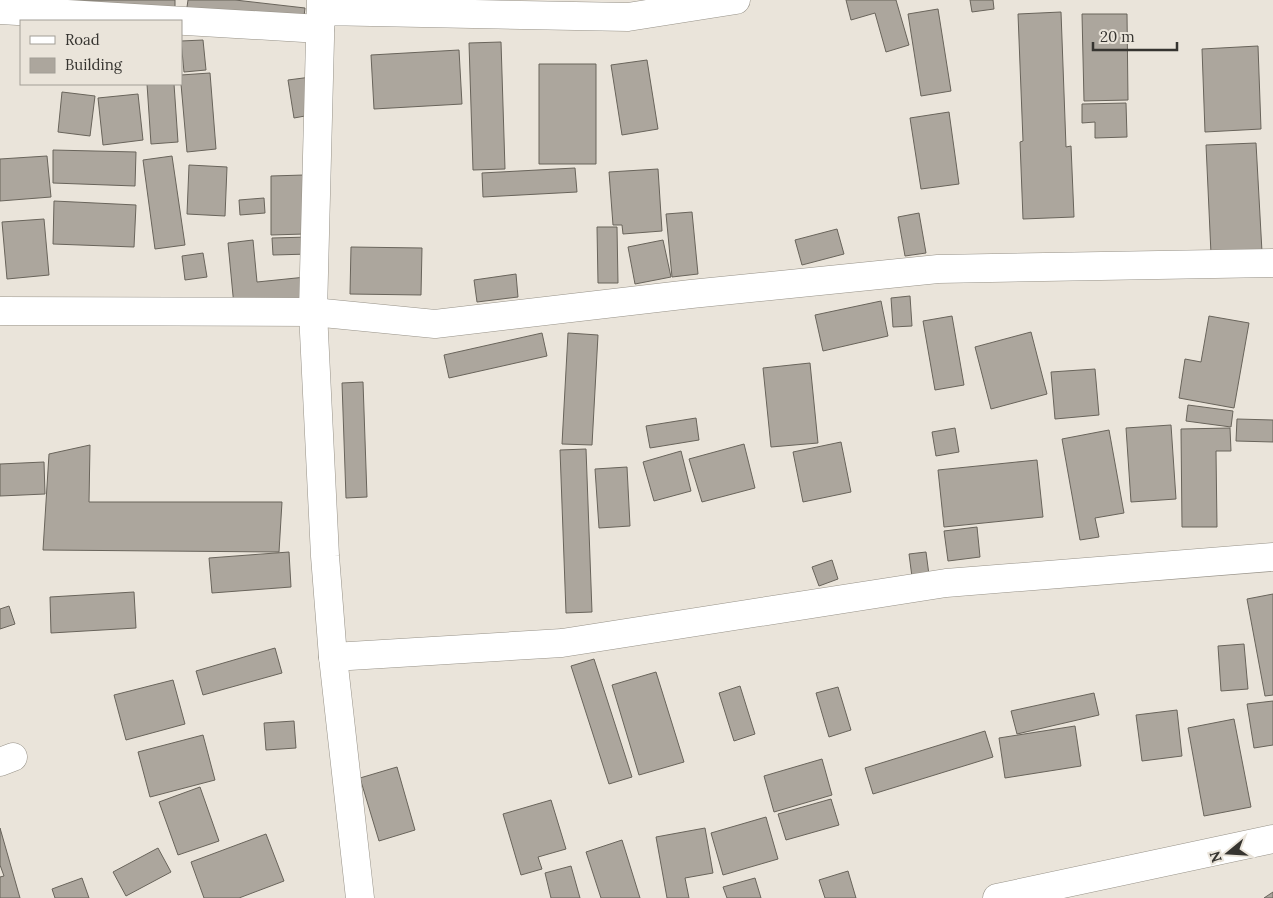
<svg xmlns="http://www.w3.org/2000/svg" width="1273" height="898" font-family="Lora,serif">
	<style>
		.building { fill: #aca69d; stroke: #69645b }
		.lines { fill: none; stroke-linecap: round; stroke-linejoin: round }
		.street-casing { stroke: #979288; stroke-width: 29 }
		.secondary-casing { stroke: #979288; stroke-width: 29 }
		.street { stroke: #fff; stroke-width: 28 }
		.secondary { stroke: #fff; stroke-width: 28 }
	</style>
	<rect width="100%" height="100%" fill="#eae4da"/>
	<!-- building -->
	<path class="building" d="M13 0H175V15Z
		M188 0H235L305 8 302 34 185 21Z
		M846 0H896L909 45 886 52 875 13 851 20Z
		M970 0H993L994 9 972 12Z
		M938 9 951 91 921 96 908 14Z
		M1061 12 1066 147 1071 146 1074 217 1023 219 1020 142 1023 141 1018 14Z
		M1082 14H1127L1128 100 1084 101Z
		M203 40 206 70 184 72 181 41Z
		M501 42 505 169 473 170 469 43Z
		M1258 46 1261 129 1205 132 1202 49Z
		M459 50 462 104 374 109 371 55Z
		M647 60 658 129 622 135 611 65Z
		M539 64H596V164H539Z
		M210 73 216 149 187 152 181 84V75Z
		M311 77 316 114 294 118 288 80Z
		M147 84H174L178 142 151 144Z
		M62 92 95 96 90 136 58 132Z
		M138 94 143 140 103 145 98 98Z
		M1126 103 1127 137 1095 138V122L1082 123V104Z
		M949 112 959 184 921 189 910 118Z
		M1256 143 1262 252 1211 254 1206 145Z
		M53 150 136 152 135 186 53 183Z
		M47 156 51 197 0 201V159Z
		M172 156 185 245 155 249 143 160Z
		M189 165 227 167 225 216 187 214Z
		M575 168 577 192 483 197 482 173Z
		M658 169 662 231 623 234 622 225H613L609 172Z
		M304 175V234L271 235V176Z
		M264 198 265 213 240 215 239 200Z
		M54 201 136 205 134 247 53 244Z
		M692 212 698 274 672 277 666 214Z
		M919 213 926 253 905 256 898 217Z
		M44 219 49 275 7 279 2 222Z
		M597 227H617L618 283H598Z
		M837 229 844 254 802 265 795 240Z
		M309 237 310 254 273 255 272 238Z
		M253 240 257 282 306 277 308 299 234 306 228 243Z
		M663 240 671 277 635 284 628 247Z
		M351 247 422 248 421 295 350 294Z
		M203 253 207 277 185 280 182 256Z
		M516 274 518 297 477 302 474 280Z
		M910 296 912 326 893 327 891 298Z
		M881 301 888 336 823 351 815 315Z
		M952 316 964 385 935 390 923 321Z
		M1209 316 1249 323 1234 408 1179 398 1185 359 1201 362Z
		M1031 332 1047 394 991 409 975 347Z
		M542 333 547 356 449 378 444 355Z
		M568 333 598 335 592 445 562 444Z
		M810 363 818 443 771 447 763 368Z
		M1095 369 1099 415 1055 419 1051 372Z
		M363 382 367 497 346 498 342 383Z
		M1188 405 1233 411 1231 427 1186 421Z
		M696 418 699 440 650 448 646 426Z
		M1237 419 1273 420V442L1236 441Z
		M1171 425 1176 499 1131 502 1126 428Z
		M955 428 959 452 936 456 932 432Z
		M1230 428 1231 451H1216L1217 527H1182L1181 429Z
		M1109 430 1124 513 1095 518 1099 537 1080 540 1062 439Z
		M841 442 851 492 803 502 793 452Z
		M744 444 755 488 702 502 689 459Z
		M90 445 89 502H282L279 552 43 550 49 454Z
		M586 449 592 612 566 613 560 450Z
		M681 451 691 491 654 501 643 462Z
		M1037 460 1043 517 944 527 938 470Z
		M44 462 45 494 0 496V464Z
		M627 467 630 526 599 528 595 469Z
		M977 527 980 557 948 561 944 531Z
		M289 552 291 587 212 593 209 558Z
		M926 552 929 575 912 577 909 554Z
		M832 560 838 579 819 586 812 567Z
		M134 592 136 628 51 633 50 597Z
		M1273 594V695L1265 696 1247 599Z
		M9 606 15 624 0 629V609Z
		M1244 644 1248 689 1221 691 1218 646Z
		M275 648 282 673 203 695 196 671Z
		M594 659 632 777 609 784 571 666Z
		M656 672 684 762 639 775 612 685Z
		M173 680 185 724 126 740 114 695Z
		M740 686 755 734 734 741 719 693Z
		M838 687 851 730 829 737 816 693Z
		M1094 693 1099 715 1017 734 1011 711Z
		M1273 701V745L1254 748 1247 704Z
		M1177 710 1182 756 1142 761 1136 715Z
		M1234 719 1251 807 1204 816 1188 728Z
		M294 721 296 748 266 750 264 723Z
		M1075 726 1081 766 1005 778 999 738Z
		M985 731 993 757 873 794 865 768Z
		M203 735 215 780 150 797 138 752Z
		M822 759 832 795 774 812 764 776Z
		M397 767 415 830 379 841 360 778Z
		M200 787 219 841 178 855 159 802Z
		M831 799 839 825 786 840 778 814Z
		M551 800 566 849 538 857 542 869 521 875 503 814Z
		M766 817 778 859 723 875 711 833Z
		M0 828 20 898H0V877L4 876 0 865Z
		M705 828 713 873 685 878 689 898H667L656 837Z
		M266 834 284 881 239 898H204L191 862Z
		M622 840 640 898H601L586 852Z
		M158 848 171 872 126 896 113 872Z
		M571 866 580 898H551L545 873Z
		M848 871 856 898H825L819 880Z
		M82 878 89 898H55L52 889Z
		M755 878 761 898H727L723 887Z
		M1273 892V898H1264Z"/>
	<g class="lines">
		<defs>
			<path id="street" d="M0 10 320 29
				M321 11 628 17 736 0
				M0 311 313 312 435 324 691 294 938 269 1273 263
				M333 657 562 643 946 583 1273 557
				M0 762 13 757
				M997 898 1273 839"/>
			<path id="secondary" d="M321 0 313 312 325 556 333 657 360 898"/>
		</defs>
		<!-- street casing -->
		<use href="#street" class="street-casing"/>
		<!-- secondary casing -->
		<use href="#secondary" class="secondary-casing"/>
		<!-- street -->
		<use href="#street" class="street"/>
		<!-- secondary -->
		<use href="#secondary" class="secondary"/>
	</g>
	<!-- legend -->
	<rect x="20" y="20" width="162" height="65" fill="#eae4da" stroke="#a29e96"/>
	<rect x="30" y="36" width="25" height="8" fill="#ffffff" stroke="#a29e96"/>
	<text x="65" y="45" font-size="15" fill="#363430">Road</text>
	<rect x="30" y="58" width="25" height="15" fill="#aca69d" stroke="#a29e96"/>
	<text x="65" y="70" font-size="15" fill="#363430">Building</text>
	<!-- north arrow -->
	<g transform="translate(1228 853) rotate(252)" stroke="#eae4da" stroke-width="4" paint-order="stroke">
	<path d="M0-4L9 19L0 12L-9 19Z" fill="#363430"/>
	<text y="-8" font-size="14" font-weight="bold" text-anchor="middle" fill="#363430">N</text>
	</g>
	<!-- scale -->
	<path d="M1093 42v8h84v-8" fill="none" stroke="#363430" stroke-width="2.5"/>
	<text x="1100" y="42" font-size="15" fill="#363430" stroke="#eae4da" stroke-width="4" paint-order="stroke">20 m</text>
</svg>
